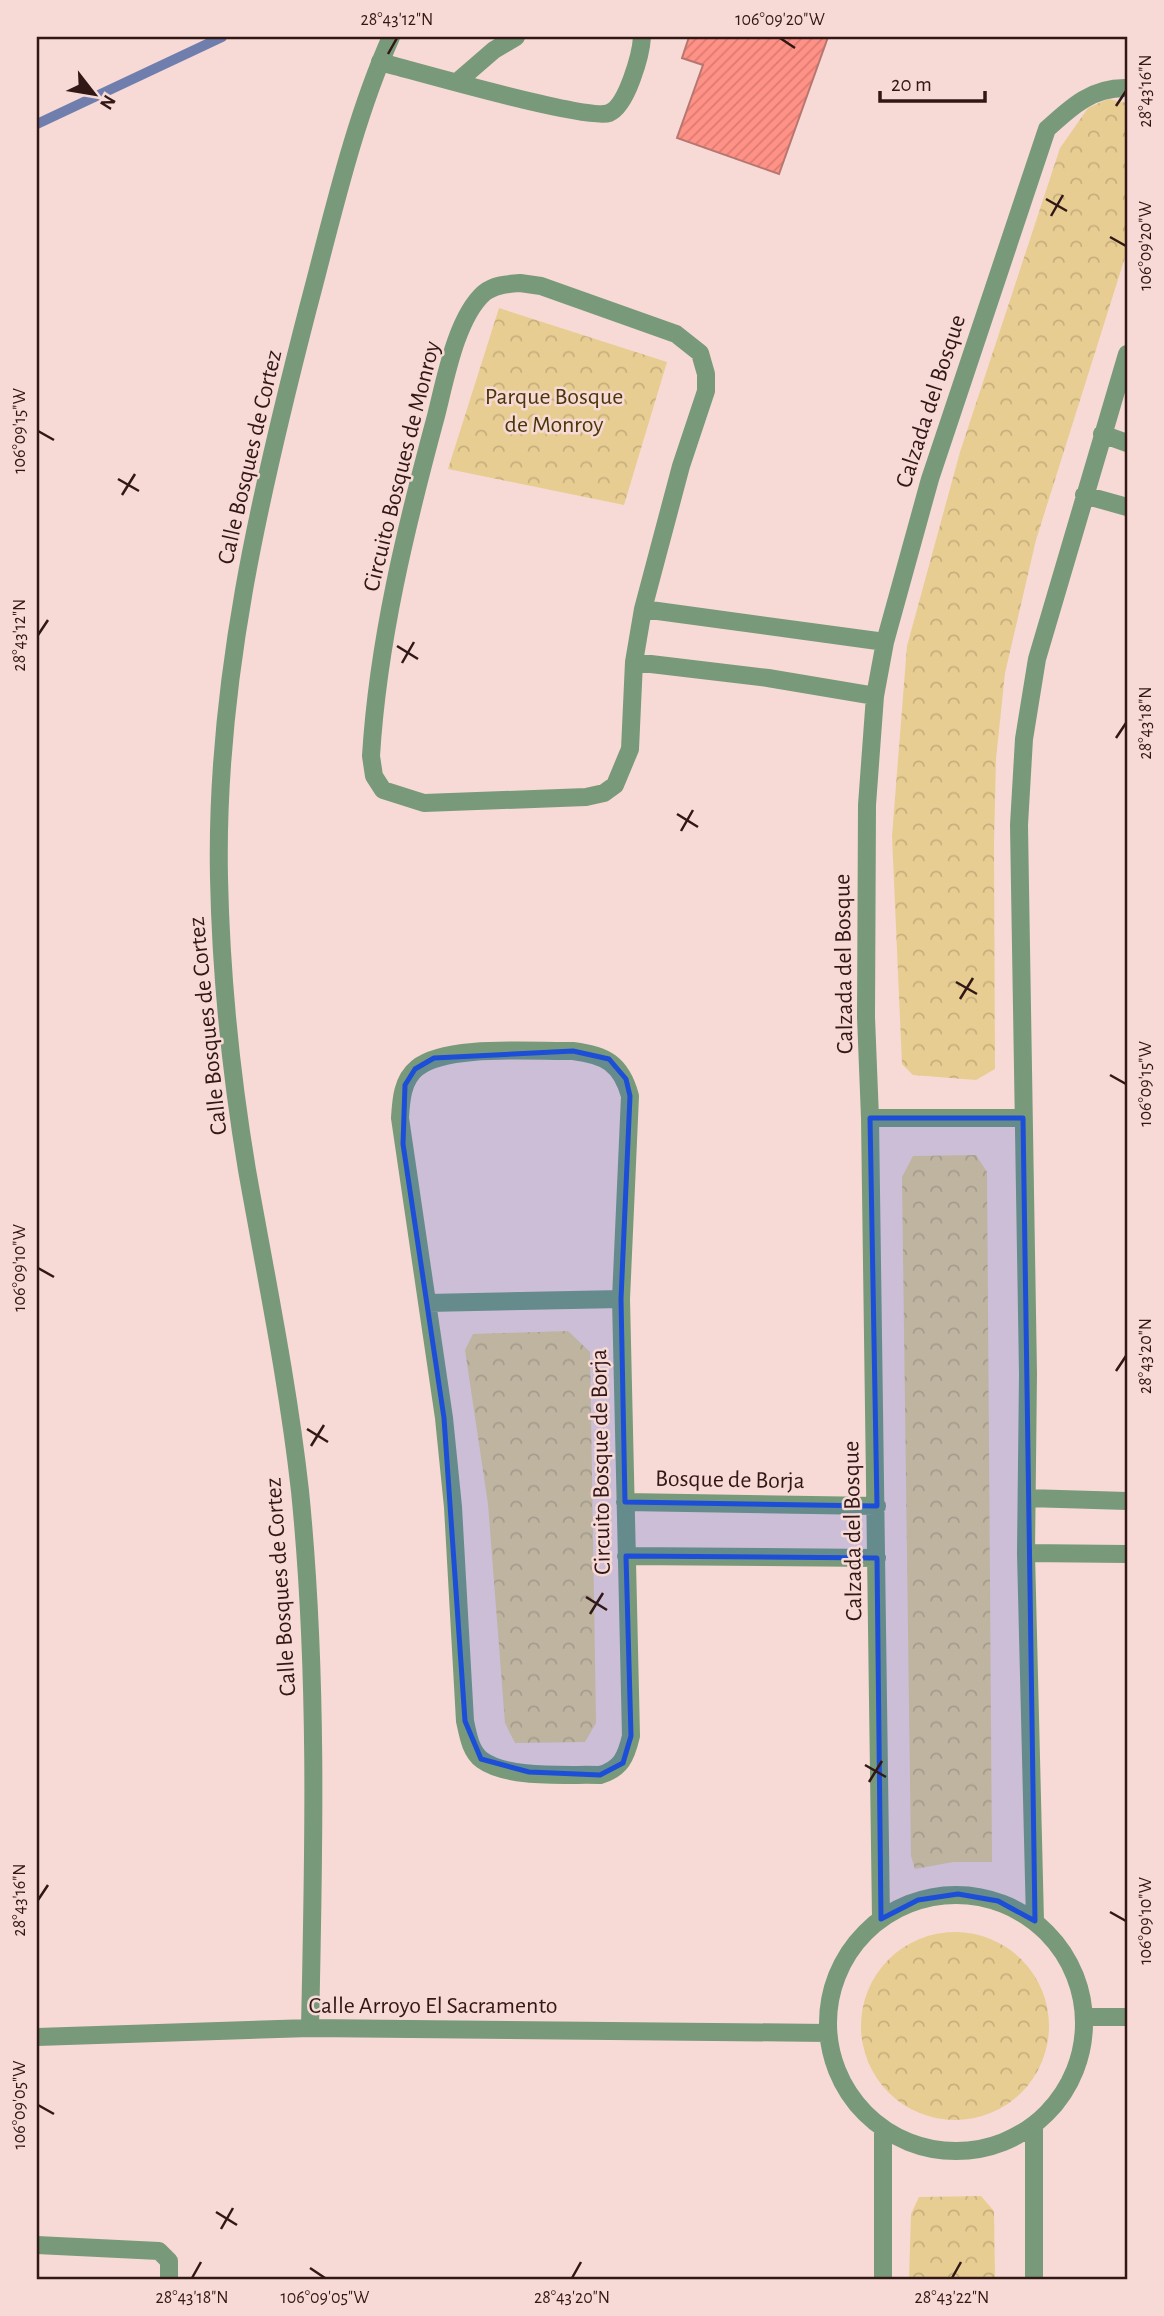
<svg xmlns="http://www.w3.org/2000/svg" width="1164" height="2316" font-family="'Alegreya Sans',sans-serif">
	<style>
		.park { fill: url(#park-crowns) }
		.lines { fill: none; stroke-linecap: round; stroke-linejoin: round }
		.stream { stroke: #707eae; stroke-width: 10 }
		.building { fill: url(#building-hatch); stroke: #b77770; stroke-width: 2 }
		.lane { stroke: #789a7a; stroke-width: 18 }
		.street { stroke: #789a7a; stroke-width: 18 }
		.marked { fill: #1d4ed8; fill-opacity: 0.2; stroke: #1d4ed8; stroke-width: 5; stroke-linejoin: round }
		.ticks { fill: none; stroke: #311816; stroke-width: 2.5 }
		.labels { text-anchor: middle; stroke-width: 5; stroke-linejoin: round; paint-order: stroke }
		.park-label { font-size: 24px; fill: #493708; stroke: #f7dad6 }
		.street-label { font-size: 24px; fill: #311816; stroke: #f7dad6 }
		.neatline { fill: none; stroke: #311816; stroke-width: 2.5 }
		.ticks-label { font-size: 18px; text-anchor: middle; fill: #311816 }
	</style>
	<defs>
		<pattern id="park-crowns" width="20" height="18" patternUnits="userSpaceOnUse" patternTransform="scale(1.75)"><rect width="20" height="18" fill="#e8cd92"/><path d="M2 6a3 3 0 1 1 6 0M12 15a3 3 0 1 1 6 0" fill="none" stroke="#c7af7d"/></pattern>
		<pattern id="building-hatch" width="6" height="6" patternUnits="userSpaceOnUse" patternTransform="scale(1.75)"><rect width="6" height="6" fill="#ff9186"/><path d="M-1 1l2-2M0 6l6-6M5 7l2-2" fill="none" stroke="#db7c73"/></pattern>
	</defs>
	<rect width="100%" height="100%" fill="#f7dad6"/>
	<!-- park -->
	<path class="park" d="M1108 99 1127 103V251L1036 540 1005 673 996 759 994 844 995 1069 976 1080 913 1075 902 1064 892 836 907 646 960 452 1060 148 1088 108Z
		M499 308 667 362 624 505 448 469Z
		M976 1155 987 1172 992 1862H953L915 1869 911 1856 902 1177 913 1156Z
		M568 1331 590 1352 596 1723 585 1742 515 1743 505 1723 488 1504 465 1350 473 1334Z
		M861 2026a94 94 0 1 1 188 0a94 94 0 1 1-188 0Z
		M981 2196 994 2211 995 2279H909L911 2214 919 2197Z"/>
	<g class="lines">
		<!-- stream -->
		<path class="stream" d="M37 124 222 37"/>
	</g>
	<!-- building -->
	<path class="building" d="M689 37H828L779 174 677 138 703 65 682 58Z"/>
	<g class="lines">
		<!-- lane -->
		<path class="lane" d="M380 62C415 71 587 121 609 113 627 106 641 54 642 37
			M457 82 494 50 516 37
			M37 2245 159 2251 169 2261V2279"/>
		<!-- street -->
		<path class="street" d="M520 283 541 286 676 334 700 353 706 374V391L681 466 643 609 634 662 630 749 615 785 604 793 586 797 424 803 383 790 374 776 371 756C378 641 406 527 436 416 445 381 456 318 484 293 494 285 507 284 520 283Z
			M1102 434 1127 443
			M1084 495 1127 507
			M643 609 885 642
			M634 662 768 678 875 696
			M573 1051C605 1055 621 1063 630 1096L621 1299 631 1736C626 1757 621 1769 600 1775 568 1774 508 1779 482 1760 470 1751 468 1734 465 1721L453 1507 444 1418 400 1118C401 1101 402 1080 417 1068 446 1044 535 1052 573 1051Z
			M870 1118H1023
			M427 1303 621 1299
			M1027 1498 1127 1501
			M625 1502 877 1506
			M1026 1553 1127 1554
			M626 1556 877 1558
			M828 2023a128 128 0 1 1 256 0a128 128 0 1 1-256 0Z
			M881 1919 870 1118 866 1017 867 805 875 696 885 642 930 479 1047 129C1071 107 1092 87 1127 88
			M1035 1921 1026 1553 1028 1374 1019 825 1024 739 1037 659 1127 354
			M1084 2017H1127
			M310 2028C314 1848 318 1670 300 1491 288 1383 266 1277 247 1170 231 1074 221 975 219 878 215 684 260 494 308 308 332 218 353 122 391 37
			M37 2037 310 2028 828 2033
			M883 2279V2129
			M1034 2279V2125"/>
	</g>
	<!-- marked area -->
	<path class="marked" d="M573 1051 609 1059 626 1079 630 1096 621 1299 625 1502 877 1506 870 1118H1023L1035 1921 998 1901 958 1894 918 1900 881 1919 877 1558 626 1556 631 1736 623 1763 600 1775 529 1772 481 1759 465 1721 444 1418 403 1144 405 1085 415 1069 434 1058Z"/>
	<!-- ticks -->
	<path class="ticks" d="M780 38 795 48M388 54 397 38M1116 106 1126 91M1046 199 1067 211M1051 216 1063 195M1110 237 1126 246M38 431 54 440M118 479 139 491M122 495 135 474M38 635 48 620M397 646 418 659M402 663 414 642M1116 738 1126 723M677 814 698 827M681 831 693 810M956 982 977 994M960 999 973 978M1110 1075 1126 1084M38 1268 54 1277M1116 1371 1126 1356M307 1429 328 1442M311 1446 324 1425M586 1597 607 1610M590 1614 603 1593M865 1765 886 1777M869 1782 882 1761M38 1900 48 1885M1110 1912 1126 1921M38 2105 54 2114M216 2212 237 2225M221 2229 233 2208M310 2268 325 2278M192 2278 201 2262M572 2278 581 2262M952 2278 961 2262"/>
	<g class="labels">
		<!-- park labels -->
		<g class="park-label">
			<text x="554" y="404">Parque Bosque<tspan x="554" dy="28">de Monroy</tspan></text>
		</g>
		<!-- street labels -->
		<g class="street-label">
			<text transform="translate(930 401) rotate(-72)" y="8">Calzada del Bosque</text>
			<text transform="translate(249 457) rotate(-77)" y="8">Calle Bosques de Cortez</text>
			<text transform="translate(401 466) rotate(-76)" y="8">Circuito Bosques de Monroy</text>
			<text transform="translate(843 964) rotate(-91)" y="8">Calzada del Bosque</text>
			<text transform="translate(207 1026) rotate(-96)" y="8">Calle Bosques de Cortez</text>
			<text transform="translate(600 1462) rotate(-91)" y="8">Circuito Bosque de Borja</text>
			<text transform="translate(730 1479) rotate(1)" y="8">Bosque de Borja</text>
			<text transform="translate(852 1531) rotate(-91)" y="8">Calzada del Bosque</text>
			<text transform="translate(280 1587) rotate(-94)" y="8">Calle Bosques de Cortez</text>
			<text x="433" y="2013">Calle Arroyo El Sacramento</text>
		</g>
	</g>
	<!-- border -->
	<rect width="1164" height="2316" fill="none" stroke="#f7dad6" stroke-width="77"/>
	<!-- north arrow -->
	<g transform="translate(94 94) rotate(121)" stroke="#f7dad6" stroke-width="5" paint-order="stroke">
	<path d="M0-5L12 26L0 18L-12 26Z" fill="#311816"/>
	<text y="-10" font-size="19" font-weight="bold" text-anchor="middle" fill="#311816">N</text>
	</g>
	<!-- scale -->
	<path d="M880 91v10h105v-10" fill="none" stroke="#311816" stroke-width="3.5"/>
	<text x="891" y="91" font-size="21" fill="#311816" stroke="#f7dad6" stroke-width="5" paint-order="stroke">20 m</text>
	<rect x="38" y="38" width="1088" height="2240" class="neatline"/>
	<g class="ticks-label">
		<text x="397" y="25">28°43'12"N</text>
		<text x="780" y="25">106°09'20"W</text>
		<text transform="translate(1145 91) rotate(-90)" y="6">28°43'16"N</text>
		<text transform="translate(1145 246) rotate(-90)" y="6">106°09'20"W</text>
		<text transform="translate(19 431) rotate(-90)" y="6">106°09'15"W</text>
		<text transform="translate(19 635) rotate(-90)" y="6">28°43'12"N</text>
		<text transform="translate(1145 723) rotate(-90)" y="6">28°43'18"N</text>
		<text transform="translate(1145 1084) rotate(-90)" y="6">106°09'15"W</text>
		<text transform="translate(19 1268) rotate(-90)" y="6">106°09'10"W</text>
		<text transform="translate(1145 1356) rotate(-90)" y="6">28°43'20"N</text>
		<text transform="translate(19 1900) rotate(-90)" y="6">28°43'16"N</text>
		<text transform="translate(1145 1921) rotate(-90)" y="6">106°09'10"W</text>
		<text transform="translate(19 2105) rotate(-90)" y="6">106°09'05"W</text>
		<text x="192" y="2303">28°43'18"N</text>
		<text x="325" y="2303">106°09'05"W</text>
		<text x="572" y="2303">28°43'20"N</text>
		<text x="952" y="2303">28°43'22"N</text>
	</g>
</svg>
